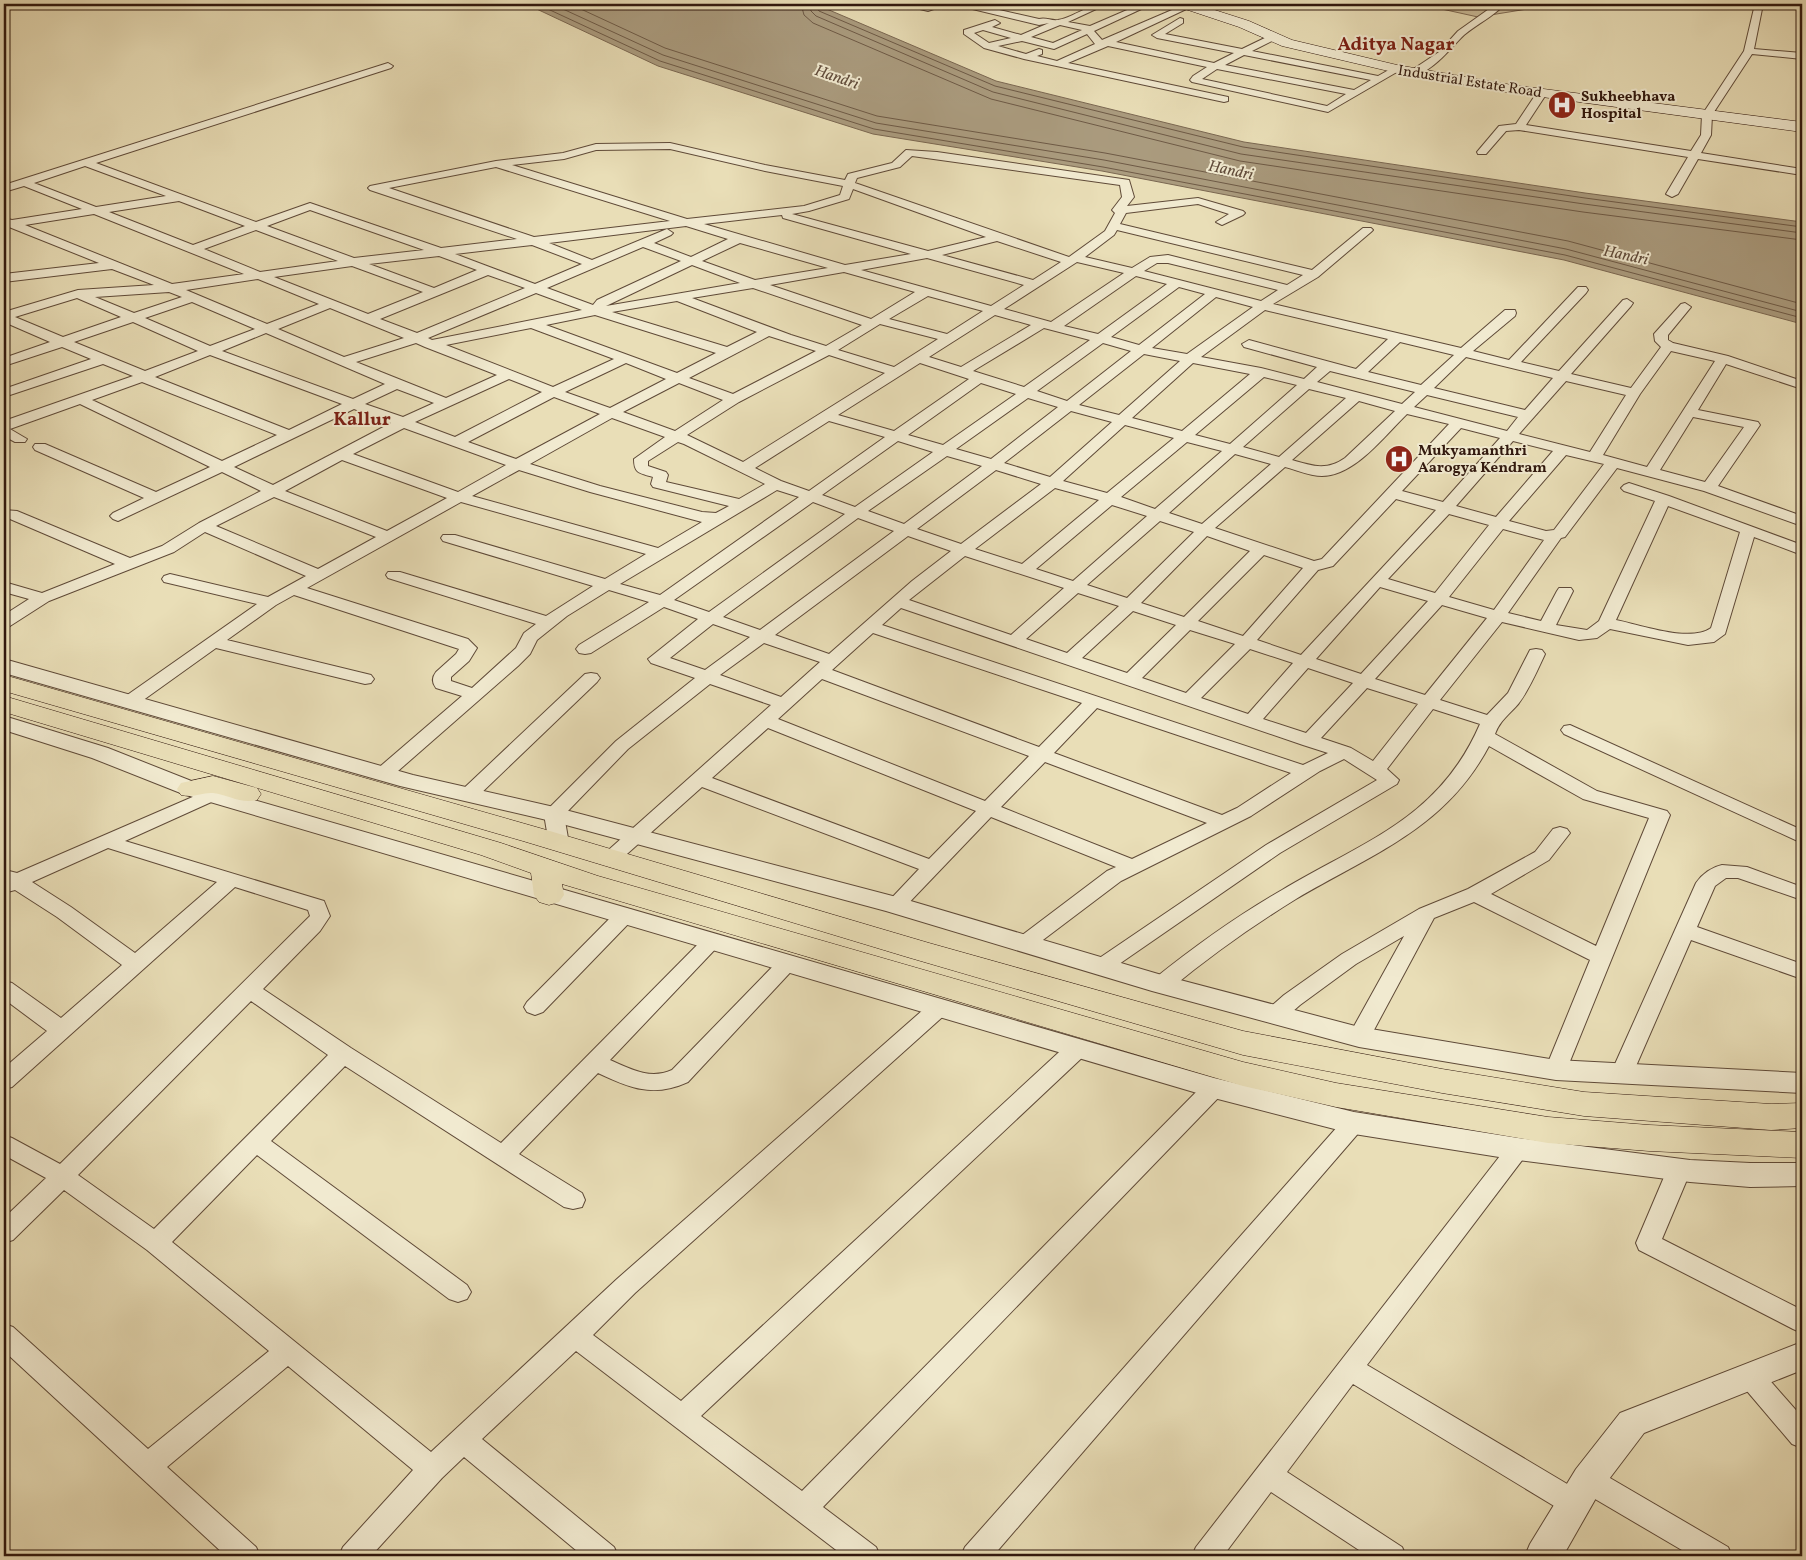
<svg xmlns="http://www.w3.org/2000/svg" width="1806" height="1560" font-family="Vollkorn,serif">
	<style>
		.green { fill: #cabc9a; stroke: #7e6a54 }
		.water { fill: #aa9b7e; stroke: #7a6751 }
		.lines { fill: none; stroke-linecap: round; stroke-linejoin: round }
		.shore { stroke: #6e5a46; stroke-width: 1 }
		.minor-casing { stroke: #5f4a38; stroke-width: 2 }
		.tertiary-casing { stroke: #5f4a38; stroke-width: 2 }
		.secondary-casing { stroke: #31180e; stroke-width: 1 }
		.trunk-casing { stroke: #31180e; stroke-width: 1 }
		.minor { fill: #f1ead0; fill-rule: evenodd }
		.tertiary { fill: #f1ead0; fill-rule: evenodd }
		.secondary { fill: #f1ead0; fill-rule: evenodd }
		.trunk { fill: #e9deb7; fill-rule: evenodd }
		.labels { text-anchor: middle; stroke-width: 4; stroke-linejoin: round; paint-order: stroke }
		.far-street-label { font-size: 15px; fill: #31180e; stroke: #f1ead0 }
		.far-poi-label { font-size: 15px; font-weight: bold; fill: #31180e; stroke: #f1ead0; text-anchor: start }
		.far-water-label { font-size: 16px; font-style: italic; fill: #614c3b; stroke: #f1ead0 }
		.far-district-label { font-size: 19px; font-weight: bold; fill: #7a1f14; stroke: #f1ead0 }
	</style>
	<rect width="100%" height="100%" fill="#e9deb7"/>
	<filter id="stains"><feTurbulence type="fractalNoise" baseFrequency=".004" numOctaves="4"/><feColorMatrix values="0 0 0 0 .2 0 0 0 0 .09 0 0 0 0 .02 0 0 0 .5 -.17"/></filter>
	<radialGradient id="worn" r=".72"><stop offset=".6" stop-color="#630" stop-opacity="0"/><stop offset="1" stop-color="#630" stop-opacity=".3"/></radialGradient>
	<!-- green -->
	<path class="green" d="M1419 4H1549L1546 6 1478 17Z"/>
	<!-- water -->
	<path class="water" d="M526 4H815L996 81 1244 142 1585 193 1802 222V324L1564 260 1102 171 873 134 658 66Z"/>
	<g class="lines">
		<!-- shore -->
		<path class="shore" d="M537 4 660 61 874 129 1103 167 1565 255 1802 318
			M552 4 663 55 876 123 1104 160 1566 249 1802 312
			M570 4 665 48 877 116 1105 153 1568 241 1802 304
			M801 4 804 15 813 23 991 99 1240 161 1583 212 1802 240
			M809 4 811 11 816 16 993 92 1241 154 1584 204 1802 233
			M815 4 819 11 995 86 1243 147 1585 198 1802 227"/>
		<defs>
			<path id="minor" d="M859 4H874L870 7H860Z
				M907 4H948L928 11 908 6Z
				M959 4H973L1039 19C1046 17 1051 21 1058 20 1075 17 1087 4 1107 4L1068 22 1090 26 1141 4H1152L1094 31 1102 40 1186 4H1197L1116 42 1214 63 1234 53 1157 38 1152 35 1180 18 1183 19V23L1165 34 1242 49 1273 34 1276 35V39L1252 51 1378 76 1394 67H1400L1402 69 1328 112 1192 82 1190 80 1193 76 1207 67 1108 46 1068 63 1228 97V101L1224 102 1024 59 984 48 964 34V30L995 20 1000 23 992 27 1021 35 1049 23 1039 25 960 6ZM1060 25 1082 30 1053 43 1031 37ZM983 30 1011 38 989 43 974 33ZM1087 34 1095 44 1057 61 1037 56 1042 54V50L1039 49 1026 54 998 46 1022 41 1054 49ZM1244 55 1371 80 1354 90 1225 65ZM1217 69 1346 94 1327 106 1202 79Z
				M1496 4H1505C1494 16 1477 24 1464 35 1453 45 1429 77 1412 74V70L1439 52 1458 31Z
				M1755 4H1763L1754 49 1802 53V59L1752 54 1712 115 1711 135 1701 153 1802 169V175L1698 159 1678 194 1672 197 1666 194 1688 157 1519 130 1506 131 1486 154H1478L1477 152 1499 126 1516 124 1538 91 1542 90 1547 93 1526 125 1691 151 1701 135 1702 115 1744 51Z
				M388 63 393 66 391 68 96 163 256 222 310 203 441 248 517 239 370 190 368 188 370 186 496 161 563 153 596 144 670 143 765 165 845 180 848 174 892 163 906 150 937 152 1129 180 1134 197 1127 206 1198 198 1243 211 1245 213 1243 215 1222 225 1216 222 1229 214 1198 204 1126 213 1120 224 1312 270 1363 228H1371L1373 230 1371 232 1318 277 1273 304 1461 348 1505 310H1515L1516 313 1515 316 1473 351 1509 360 1578 287H1586L1588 290 1586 293 1521 362 1559 371 1623 300 1627 299 1633 303 1631 306 1571 374 1631 388 1661 347 1655 341 1654 334 1681 304 1685 303 1691 307 1668 335V340L1673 343 1728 356 1802 381V389L1726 364 1698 410 1758 422 1760 425 1718 486 1802 516V526L1704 491 1617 468 1565 537 1561 538 1508 613 1541 621 1557 591 1559 588H1571L1573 591 1556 625 1587 630 1599 621 1655 501 1624 491 1621 488 1624 485 1629 483 1669 496 1802 545V555L1754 537 1725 634 1714 642 1688 645 1610 629 1597 638 1579 640 1502 622 1440 700 1487 715 1508 693 1530 650 1536 649 1542 650 1545 654C1537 671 1530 688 1519 703 1510 714 1500 720 1495 734L1597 791 1667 811 1670 815 1564 1076 1556 1078 1548 1076 1545 1070 1590 960 1474 902 1434 918 1367 1043 1359 1045 1351 1043 1348 1037 1404 936 1356 964 1300 1005 1283 1020 1275 1023 1267 1020 1264 1015 1267 1010 1284 995 1342 954 1419 909 1468 889 1535 852 1553 829 1560 827 1567 829 1570 833 1549 860 1491 894 1596 946 1649 818 1583 799 1489 746C1445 829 1372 854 1296 899 1252 926 1210 956 1170 989L1162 991 1154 989 1151 984 1154 979C1195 946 1237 916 1282 890 1364 841 1439 819 1480 724L1433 709 1387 769 1399 780 1397 784 1280 853 1109 971 1102 973 1095 971 1091 966 1095 961 1266 845 1377 780 1344 759 1320 771 1251 816 1121 881 1031 949 1024 951 1017 949 1014 944 1017 939 1107 871 1116 867 991 817 902 910 895 912 888 910 885 905 919 869 702 787 618 862 611 864 604 862 601 858 604 854 771 705 710 684 628 749 564 815 569 844 566 848 559 850 552 848 549 844 544 814 547 810 616 741 695 678 651 663 648 659 698 619 664 607 591 653 585 654 579 653 576 649 579 645 649 602 609 590 567 616 537 640 530 654 518 666 390 778 383 780 376 778 374 774 376 770 462 696 436 688C432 683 432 677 436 672L456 654 459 649 294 595 276 605 227 640 371 675 374 679 371 683 365 684 216 648 135 706 129 707 123 706 120 702 123 698 257 604 164 582 162 579 164 576 170 574 268 597 306 576 205 532 174 552 49 601 10 626 4 627V615L29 599 4 592V582L42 593 115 564 10 519 4 520V510L17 511 130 558 162 546 199 523 261 491 222 472 118 521 113 519 110 516 113 513 144 498 35 450 33 447 35 444H45L156 492 210 467 80 404 10 429 27 439 25 442H15L4 436V421L133 376 103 364 4 397V389L91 359 62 347 4 366V358L50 342 4 322V312L78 290 154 285 112 269 4 282V274L99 263 4 225V218L12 220 82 209 24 186 4 192V185ZM670 149 765 171 843 186 840 195 804 206 687 219 512 165 564 159 596 150ZM912 156 1120 185 1122 197 1112 210 1115 213 1105 231 1069 257 855 183 857 178 900 167ZM85 166 166 196 96 207 34 183ZM496 167 670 221 534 237 389 188ZM853 189 986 237 928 251 792 214 809 211 849 199ZM179 201 245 226 193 245 109 212ZM310 210 424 250 354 258 267 226ZM94 214 244 274 172 284 25 225ZM782 215 783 218 911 254 845 265 704 224ZM686 226 728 239 691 257 654 243 671 235 673 233 667 229 592 260 549 243ZM256 230 338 261 260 272 204 249ZM1117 230 1303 275 1287 285 1168 255 1150 257 1132 268 1085 257 1114 235ZM997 241 1061 262 1033 280 942 255ZM740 243 828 268 755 280 702 261ZM532 245 582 264 535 284 455 254ZM643 247 681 261 597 300 593 305 547 288ZM439 256 477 270 434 288 369 264ZM927 258 1024 285 991 306 861 270ZM1077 262 1124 273 1051 322 1004 309ZM1157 263H1168L1278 290 1261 301 1144 271ZM692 265 740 283 606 306ZM352 266 423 292 368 314 274 277ZM844 272 915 292 871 319 770 285ZM488 275 525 288 417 333 380 319ZM1136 276 1167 284 1098 334 1064 326ZM258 279 319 304 267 324 186 290ZM1179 287 1205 294 1139 345 1111 337ZM753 288 862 325 826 346 791 335 692 298ZM169 292 182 297 134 313 95 297ZM536 293 582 310 432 340 428 338ZM928 296 983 311 947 334 889 319ZM1216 297 1253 307 1187 354 1152 348ZM77 298 121 317 63 337 15 317ZM677 301 757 332 727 347 612 312ZM192 302 255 329 210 346 145 318ZM330 308 404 338 344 357 278 329ZM1265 310 1388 339 1356 369 1249 340 1242 344 1244 347 1317 367 1304 379 1261 368 1201 357ZM595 315 716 353 677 373 546 325ZM995 315 1031 325 961 367 929 357ZM133 322 198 351 145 371 74 342ZM880 324 938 339 894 367 838 350ZM531 328 614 359 553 387 446 345ZM1044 328 1090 340 1024 387 973 371ZM266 333 385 384 353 399 222 351ZM769 336 816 351 733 394 689 378ZM1400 342 1454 355 1421 385 1368 372ZM416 343 425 347 497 375 446 398 356 362ZM1103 343 1131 351 1067 401 1037 391ZM1671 351 1715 361 1647 467 1603 455 1640 394ZM1144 354 1180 361 1119 415 1079 405ZM210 355 342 404 289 430 155 377ZM829 355 885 373 743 462 687 435 739 402ZM1466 357 1553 378 1525 410 1434 388ZM626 363 666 379 610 408 565 392ZM920 363 969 379 894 431 838 415ZM1193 363 1250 374 1182 431 1132 418ZM1330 371 1415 392 1402 404 1317 382ZM1264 377 1297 385 1230 444 1195 435ZM509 379 542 392 455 437 415 422ZM1566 381 1626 395 1590 452 1519 434ZM142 382 277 435 222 461 92 400ZM679 383 723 400 675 431 623 412ZM981 383 1016 394 943 445 908 435ZM397 389 434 403 403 417 365 404ZM1309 389 1346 398 1279 457 1243 447ZM1427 395 1518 417 1507 431 1414 407ZM554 397 600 414 516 459 468 442ZM1028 398 1058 407 991 459 956 449ZM1359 401 1395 411 1345 458C1327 471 1312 466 1292 460ZM354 409 391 423 273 485 234 467ZM1071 411 1112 422 1050 477 1004 463ZM1407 414 1449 424 1322 559 1314 561 1215 528 1285 467C1297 470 1310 476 1322 476 1355 476 1385 435 1407 414ZM1693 417 1744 427 1705 482 1660 470ZM612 418 665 437 634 459C634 474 640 473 653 477L651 484 653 487 729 506 716 513 702 512 600 486 530 464ZM829 421 885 437 809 491 781 481 755 468ZM1125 425 1174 438 1107 493 1063 481ZM404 428 506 465 458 492 353 454ZM1461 428 1500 438 1443 502 1402 491ZM898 441 933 452 855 507 822 495ZM1513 441 1553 451 1496 517 1456 506ZM678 442 684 444 765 484 739 499 666 482 668 475 666 472 648 466V461ZM1187 442 1222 451 1155 509 1121 497ZM1235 454 1271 464 1202 524 1169 513ZM1566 455 1604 464 1554 530 1546 531 1509 521ZM947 456 982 466 904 524 868 511ZM342 460 447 498 387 531 285 491ZM519 470 590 492 702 522 658 548 472 496ZM996 470 1041 484 961 544 917 529ZM1055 488 1099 500 1022 564 975 549ZM777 490 799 497 660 595 620 584ZM274 497 376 537 318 569 216 526ZM1396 499 1436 510 1301 655 1257 640 1318 570 1333 566ZM461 502 646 554 605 579 455 535H443L441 538 443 541 593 586 546 616 400 572H388L386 575 388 578 536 624 524 633 516 648 472 688 451 681V677L469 661 477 648 468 639 307 588ZM813 502 845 514 709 612 674 600ZM1112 505 1147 516 1073 581 1036 569ZM1668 506 1740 532 1711 628C1690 643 1641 625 1616 620ZM1449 514 1489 525 1435 593 1388 579ZM858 518 894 531 760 630 723 617ZM1160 521 1194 532 1127 598 1087 585ZM1503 529 1544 540 1494 610 1449 597ZM908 536 951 551 912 581 829 654 775 635ZM1207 536 1250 551 1184 617 1141 603ZM1264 555 1303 568 1243 636 1198 621ZM965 556 1064 588 1011 635 909 600ZM1380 587 1428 601 1361 674 1316 659ZM1078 593 1119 606 1067 653 1026 639ZM1442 605 1487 618 1425 695 1375 679ZM901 608 1303 745 1328 753 1303 765 882 625ZM1133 611 1176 625 1127 673 1082 658ZM713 624 750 637 705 670 670 658ZM1190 630 1235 644 1186 693 1142 678ZM873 633 1082 703 1039 747 832 670ZM764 643 820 662 781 697 720 675ZM1250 649 1293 663 1248 714 1201 698ZM1308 668 1353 683 1306 733 1263 719ZM822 679 1029 756 985 801 778 719ZM1367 688 1418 704 1373 761 1351 748 1321 738ZM1097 708 1291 773 1237 808 1222 815 1054 753ZM768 728 976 811 929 859 712 778ZM1045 762 1207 823 1132 859 1001 807Z
				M591 673 597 674 600 678 597 682 476 798 469 800 462 798 460 794 462 790 585 674Z
				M1570 725 1802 830V843L1564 734 1561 730 1564 726Z
				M211 789 218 791 220 795 218 799 125 841 324 901 330 916 320 931 263 989 351 1048 501 1143 706 936 713 934 720 936 723 941 610 1060C631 1069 650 1080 672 1070L781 958 788 956 795 958 799 963 688 1082C653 1098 630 1088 598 1073L519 1154 582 1193 585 1200 582 1207 573 1209 564 1207 345 1066 271 1141 467 1285 471 1292 467 1299 458 1302 449 1299 257 1155 172 1242 431 1452 617 1279 932 1002 940 999 948 1002 951 1007 948 1012 635 1293 593 1335 681 1401 1070 1042 1078 1040 1086 1042 1089 1048 1086 1054 701 1416 802 1491 1206 1082 1214 1080 1222 1082 1225 1088 1222 1094 823 1507 876 1547 880 1556H844L576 1351 482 1439 614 1547 618 1556H583L464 1457 442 1478 371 1556H339L343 1547 413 1470 288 1366 167 1467 256 1547 260 1556H226L4 1351V1324L13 1327 148 1449 269 1351 147 1250 64 1190 13 1240 4 1243V1218L46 1178 4 1155V1135L12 1138 60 1164 310 916 308 910 235 887 12 1087 4 1089V1068L47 1031 4 999V981L12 983 61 1018 122 965 57 917 15 890 4 893V872L9 871 17 873ZM108 848 217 882 135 953 71 907 32 882ZM251 1001 328 1055 154 1229 78 1175Z
				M1722 865 1747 867 1802 887V900L1738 878H1726L1715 886 1697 927 1802 964V979L1691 940 1633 1073 1630 1079 1622 1081 1614 1079 1611 1073 1696 883C1702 874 1712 867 1722 865Z
				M625 908 632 910 635 915 632 920 543 1012 535 1015 527 1012 524 1007 527 1002 618 910Z
				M1354 1114 1362 1117 1366 1123 1362 1129 993 1556H961L965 1547 1346 1117Z
				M1518 1140 1526 1143 1530 1149 1526 1155 1367 1365 1584 1494 1588 1503 1584 1512 1574 1516 1564 1512 1353 1384 1287 1472 1402 1547 1406 1556H1368L1271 1492 1223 1556H1192L1196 1547 1510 1143Z
				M1679 1161 1687 1164 1691 1170 1662 1239 1802 1310V1333L1793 1329 1639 1250 1636 1243 1667 1170 1671 1164Z
				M1750 1365 1759 1368 1802 1417V1448L1792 1444 1741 1384 1737 1376 1741 1368Z
				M1588 1468 1598 1471 1728 1547 1732 1556H1692L1578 1489 1574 1480 1578 1471Z"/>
			<path id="tertiary" d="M4 659 413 775 554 807 904 899 1165 976 1359 1027 1556 1060 1802 1073V1093L1556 1080 1359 1047 1152 991 886 911 551 821 400 786 4 673Z
				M4 716 108 748 199 784 1214 1078 1354 1112 1518 1138 1690 1160 1750 1163H1802V1186L1750 1187 1690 1182 1518 1160 1354 1134 1214 1098 183 794 92 758 4 730Z
				M1802 1342V1370L1644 1433 1600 1491 1563 1556H1525L1530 1544 1576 1469 1620 1413Z"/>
			<path id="secondary" d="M1178 4H1196L1249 21 1292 40 1397 65 1512 85 1802 122V132L1512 93 1397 73 1282 46 1239 27 1179 7Z"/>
			<path id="trunk" d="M4 675 543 829 929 943 1243 1031 1442 1069 1584 1092 1771 1104 1802 1103V1128L1771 1130 1584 1116 1442 1093 1243 1055 907 957 523 841 4 691Z
				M4 696 501 843 598 876 1243 1062 1336 1083 1548 1117 1649 1125 1802 1132V1158L1649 1151 1548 1143 1336 1107 1243 1086 562 884 564 895 559 902 549 905 539 902 534 895 531 873 481 855 4 712Z
				M213 776 257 788 261 794 257 800C240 804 229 795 213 793 202 792 195 798 181 795L177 789 181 783Z"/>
		</defs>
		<!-- minor casing -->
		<use href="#minor" class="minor-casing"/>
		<!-- tertiary casing -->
		<use href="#tertiary" class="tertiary-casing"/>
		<!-- secondary casing -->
		<use href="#secondary" class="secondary-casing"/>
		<!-- trunk casing -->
		<use href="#trunk" class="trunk-casing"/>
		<!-- minor -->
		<use href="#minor" class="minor"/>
		<!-- tertiary -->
		<use href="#tertiary" class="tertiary"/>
		<!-- secondary -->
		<use href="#secondary" class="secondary"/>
		<!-- trunk -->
		<use href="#trunk" class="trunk"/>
	</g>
	<!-- icons -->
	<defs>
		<symbol id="hospital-disc" viewBox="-11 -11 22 22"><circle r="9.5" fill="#8f2418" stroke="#f1ead0"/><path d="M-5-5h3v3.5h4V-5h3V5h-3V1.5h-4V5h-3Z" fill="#fff"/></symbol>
	</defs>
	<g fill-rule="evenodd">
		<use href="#hospital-disc" x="1546" y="89" width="32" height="32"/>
		<use href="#hospital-disc" x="1383" y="443" width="32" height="32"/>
	</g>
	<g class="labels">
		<!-- far-street labels -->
		<g class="far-street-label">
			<text transform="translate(1470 81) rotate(9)" y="5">Industrial Estate Road</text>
		</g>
		<!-- far-poi labels -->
		<g class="far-poi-label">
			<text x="1581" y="101">Sukheebhava<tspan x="1581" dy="17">Hospital</tspan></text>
			<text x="1418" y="455">Mukyamanthri<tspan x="1418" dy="17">Aarogya Kendram</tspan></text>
		</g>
		<!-- far-water labels -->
		<g class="far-water-label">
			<text transform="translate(837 76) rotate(19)" y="6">Handri</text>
			<text transform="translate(1231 169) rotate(12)" y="6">Handri</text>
			<text transform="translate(1626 254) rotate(12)" y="6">Handri</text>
		</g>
		<!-- far-district labels -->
		<g class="far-district-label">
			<text x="1396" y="50">Aditya Nagar</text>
			<text x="362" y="425">Kallur</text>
		</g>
	</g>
	<!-- margin -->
	<rect width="1806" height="1560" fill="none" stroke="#e9deb7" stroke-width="20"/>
	<rect x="5" y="5" width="1796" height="1550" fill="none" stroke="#31180e" stroke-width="2.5"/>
	<rect x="10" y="10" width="1786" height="1540" fill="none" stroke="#31180e"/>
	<rect width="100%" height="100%" filter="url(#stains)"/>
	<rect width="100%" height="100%" fill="url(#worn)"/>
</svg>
